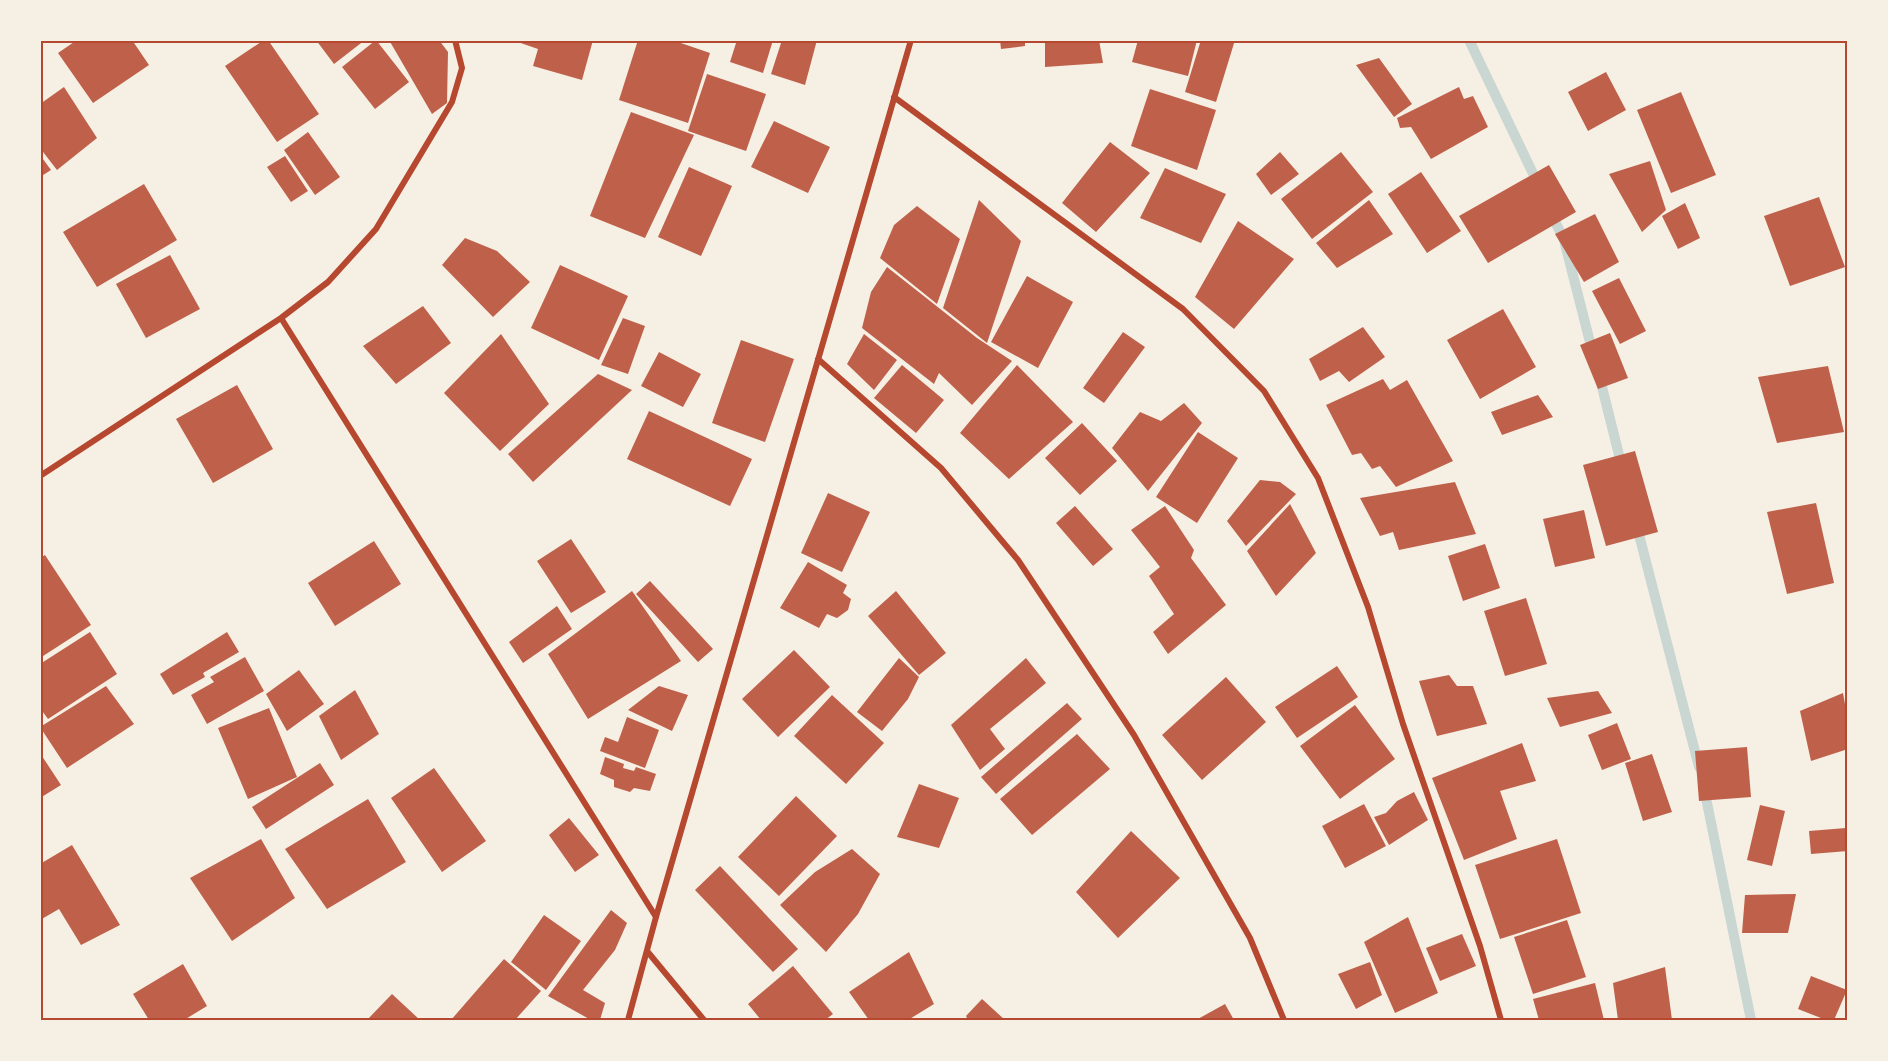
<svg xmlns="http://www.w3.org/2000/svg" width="1888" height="1061" font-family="'DM Sans',sans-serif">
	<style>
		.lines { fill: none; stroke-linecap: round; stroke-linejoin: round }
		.stream { stroke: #c9d6d2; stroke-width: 10 }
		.building { fill: #bf614a }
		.minor { stroke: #b5482f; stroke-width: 6 }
		.neatline { fill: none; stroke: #b5482f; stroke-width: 2 }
	</style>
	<rect width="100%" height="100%" fill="#f6efe4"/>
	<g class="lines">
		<!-- stream -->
		<path class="stream" d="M1469 40 1539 186
			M1550 211 1564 240 1593 354
			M1599 375 1622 467
			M1636 523 1699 767
			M1704 788 1751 1020"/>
	</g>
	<!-- building -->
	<path class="building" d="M77 40H132L149 65 93 103 58 53Z
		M264 40H268L319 114 277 142 225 66Z
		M316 40H365L334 64Z
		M376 40 409 82 375 109 342 67Z
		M389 40H439L448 52 447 103 432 114Z
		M512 40H593L582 80 533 66 538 49Z
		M638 40H672L710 53 688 123 619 100Z
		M737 40H773L763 73 730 62Z
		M782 40H817L805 85 771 74Z
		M1000 40H1025V46L1001 49Z
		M1045 40H1099L1103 63 1045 67Z
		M1138 40H1197L1188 76 1132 62Z
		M1201 40H1235L1216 102 1185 92Z
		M1379 58 1412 104 1394 117 1356 65Z
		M1606 72 1626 110 1588 131 1568 92Z
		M707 74 766 94 746 151 688 131Z
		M64 87 97 138 57 170 40 148V104Z
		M1459 87 1464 99 1473 96 1488 127 1431 159 1411 127 1400 128 1397 118Z
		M1150 89 1216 110 1197 170 1131 146Z
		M1681 92 1716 175 1671 193 1637 110Z
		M631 112 694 135 645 238 590 216Z
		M774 121 830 147 808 193 751 167Z
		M308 132 340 177 315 195 284 150Z
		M1110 142 1150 173 1096 232 1062 203Z
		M1280 152 1299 174 1271 195 1256 174Z
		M1341 152 1373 192 1312 239 1281 199Z
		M40 155 51 170 40 177Z
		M285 156 308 191 291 202 267 167Z
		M1650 161 1666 210 1642 232 1609 174Z
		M1549 165 1576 212 1488 263 1459 216Z
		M689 167 732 186 701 256 658 237Z
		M1165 168 1226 194 1201 243 1140 218Z
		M1421 172 1461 231 1427 253 1388 194Z
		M144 184 177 240 97 287 63 232Z
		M1819 197 1845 267 1790 286 1764 216Z
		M979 200 1021 241 987 343 943 308Z
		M1369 200 1393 234 1337 268 1316 243Z
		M1685 203 1700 238 1678 249 1662 216Z
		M917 206 960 239 937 304 880 258 894 225Z
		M1595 214 1619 262 1584 282 1555 234Z
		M1238 221 1294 259 1234 329 1195 297Z
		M465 238 497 251 530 282 493 317 442 265Z
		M170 255 200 309 146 338 116 284Z
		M560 265 628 296 599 360 531 328Z
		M887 267 977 338 1012 361 972 405 939 373 934 384 862 328 871 292Z
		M1027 276 1073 302 1038 368 991 342Z
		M1619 278 1646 331 1620 344 1592 291Z
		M423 306 451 343 396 384 363 346Z
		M1503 309 1536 367 1480 399 1447 340Z
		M623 318 645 326 628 374 601 365Z
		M1363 327 1385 357 1349 382 1339 371 1320 381 1309 359Z
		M1123 332 1145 347 1104 403 1083 388Z
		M1610 333 1628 378 1598 389 1580 345Z
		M501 334 549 404 500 451 444 393Z
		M864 334 897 360 874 390 847 364Z
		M741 340 794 359 765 442 712 423Z
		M659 352 701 374 683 407 641 386Z
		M902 365 944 400 916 433 874 398Z
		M1017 365 1073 422 1009 479 960 433Z
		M1828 366 1844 432 1777 443 1758 377Z
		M598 374 632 390 533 482 508 454Z
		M1383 379 1390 390 1407 380 1453 461 1396 487 1380 466 1372 469 1361 453 1352 455 1326 405Z
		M237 385 273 449 213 483 176 419Z
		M1538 395 1553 417 1502 435 1491 412Z
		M1184 403 1202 423 1148 491 1112 448 1140 412 1161 421Z
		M649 411 752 459 730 506 627 459Z
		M1082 423 1117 461 1080 495 1045 458Z
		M1198 432 1238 458 1197 523 1156 497Z
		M1635 451 1658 532 1606 546 1583 465Z
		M1260 480 1280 482 1296 494 1246 546 1227 521Z
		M1455 482 1476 534 1399 550 1393 532 1380 536 1360 498Z
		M828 493 870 512 842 572 801 553Z
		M1816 503 1834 583 1787 594 1767 512Z
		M1290 504 1316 553 1276 596 1247 551Z
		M1075 506 1113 549 1093 566 1056 523Z
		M1165 506 1194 550 1191 558 1226 605 1168 654 1153 632 1174 614 1149 576 1160 567 1131 530Z
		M1584 510 1595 558 1555 567 1543 519Z
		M571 539 606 592 571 613 537 561Z
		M374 541 401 584 335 626 308 583Z
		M1485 544 1500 588 1463 601 1448 556Z
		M45 555 91 625 40 658V558Z
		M808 562 847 585 843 593 851 599 848 610 837 618 827 614 819 628 780 608Z
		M650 581 713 649 698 662 636 594Z
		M632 591 681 661 588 719 548 654Z
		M896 591 946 653 919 675 868 616Z
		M1526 598 1547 664 1505 676 1484 611Z
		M557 606 572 629 523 663 509 642Z
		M90 632 117 674 48 719 40 708V664Z
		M227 632 239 652 203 673 205 677 173 695 160 674Z
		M794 650 830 687 778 737 742 699Z
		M245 657 264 691 207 724 191 695 214 682 210 677Z
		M899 658 919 677 908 699 882 731 857 712Z
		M1026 658 1046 683 990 729 1005 749 980 770 951 725Z
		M1337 666 1358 697 1297 738 1275 707Z
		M299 670 324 704 287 731 266 694Z
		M1449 675 1457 686H1473L1487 724 1437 736 1419 681Z
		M1226 677 1266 722 1202 780 1162 735Z
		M106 686 134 724 67 768 40 727Z
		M659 686 688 695 672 731 628 710Z
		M355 690 379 734 341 760 319 716Z
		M1598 691 1612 713 1560 727 1547 698Z
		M1843 693 1848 721V749L1811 761 1800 711Z
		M832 695 884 743 846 784 794 736Z
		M1067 703 1082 719 996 794 981 777Z
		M1355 705 1395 759 1340 799 1300 746Z
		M269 708 297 777 248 799 218 728Z
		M627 717 659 730 645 768 600 751 605 737 618 742Z
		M1617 723 1631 759 1602 770 1588 735Z
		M1077 734 1110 769 1032 835 1000 799Z
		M1522 743 1536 781 1500 791 1517 839 1464 860 1432 778Z
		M1747 747 1751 797 1699 801 1695 751Z
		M40 753 61 785 40 798Z
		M1652 754 1672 812 1643 821 1625 763Z
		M605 757 624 764 623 768 634 771 636 767 656 774 650 791 634 788 630 792 614 787V780L600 774Z
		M320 763 334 785 266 829 252 807Z
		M434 768 486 841 442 872 391 798Z
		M919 784 959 798 939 848 897 837Z
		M1414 792 1428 820 1389 845 1374 817 1386 813 1397 801Z
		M796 796 837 836 779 896 738 857Z
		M368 799 406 862 327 909 285 849Z
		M1364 804 1386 846 1345 868 1322 826Z
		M1760 805 1785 811 1772 866 1747 860Z
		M569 818 599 855 575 872 549 835Z
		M1846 828 1848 851 1811 854 1809 831Z
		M1131 831 1180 878 1118 938 1076 892Z
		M261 839 295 898 232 941 190 878Z
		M1557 839 1581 913 1500 939 1475 865Z
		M72 845 120 925 81 945 59 909 40 920V864Z
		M852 849 880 874 858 914 826 952 780 905 815 872Z
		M720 866 798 949 773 972 695 890Z
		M1796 894 1788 933H1742L1745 895Z
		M611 910 627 923 615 950 583 990 605 1003 600 1020H591L548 996Z
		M544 915 581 941 546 990 511 962Z
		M1408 917 1438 993 1395 1013 1364 942Z
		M1567 920 1586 977 1533 994 1514 937Z
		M1462 934 1476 966 1440 981 1426 948Z
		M909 952 934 1004 908 1020H869L849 992Z
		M504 959 541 991 515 1020H451Z
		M1370 962 1382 995 1356 1009 1338 974Z
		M183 964 207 1006 184 1020H149L133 994Z
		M793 966 833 1014 825 1020H761L748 1004Z
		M1665 967 1672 1020H1618L1613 983Z
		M1811 976 1847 990 1834 1020H1826L1798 1009Z
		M1595 983 1604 1020H1539L1533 999Z
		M392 994 420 1020H367Z
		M982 999 1005 1020H968L966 1016Z
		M1225 1004 1234 1020H1196Z"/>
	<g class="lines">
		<!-- minor -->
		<path class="minor" d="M894 97 1183 309 1264 391 1318 478 1368 607 1403 724 1480 946 1501 1020
			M281 318 656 917
			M818 359 941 468 1018 560 1134 735 1250 938 1284 1020
			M40 476 281 318 328 282 376 229 452 102 462 68 455 40
			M647 951 704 1020
			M628 1020 656 917 911 40"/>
	</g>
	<!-- border -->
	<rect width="1888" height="1061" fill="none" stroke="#f6efe4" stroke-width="84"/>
	<rect x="42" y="42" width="1804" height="977" class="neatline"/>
</svg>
